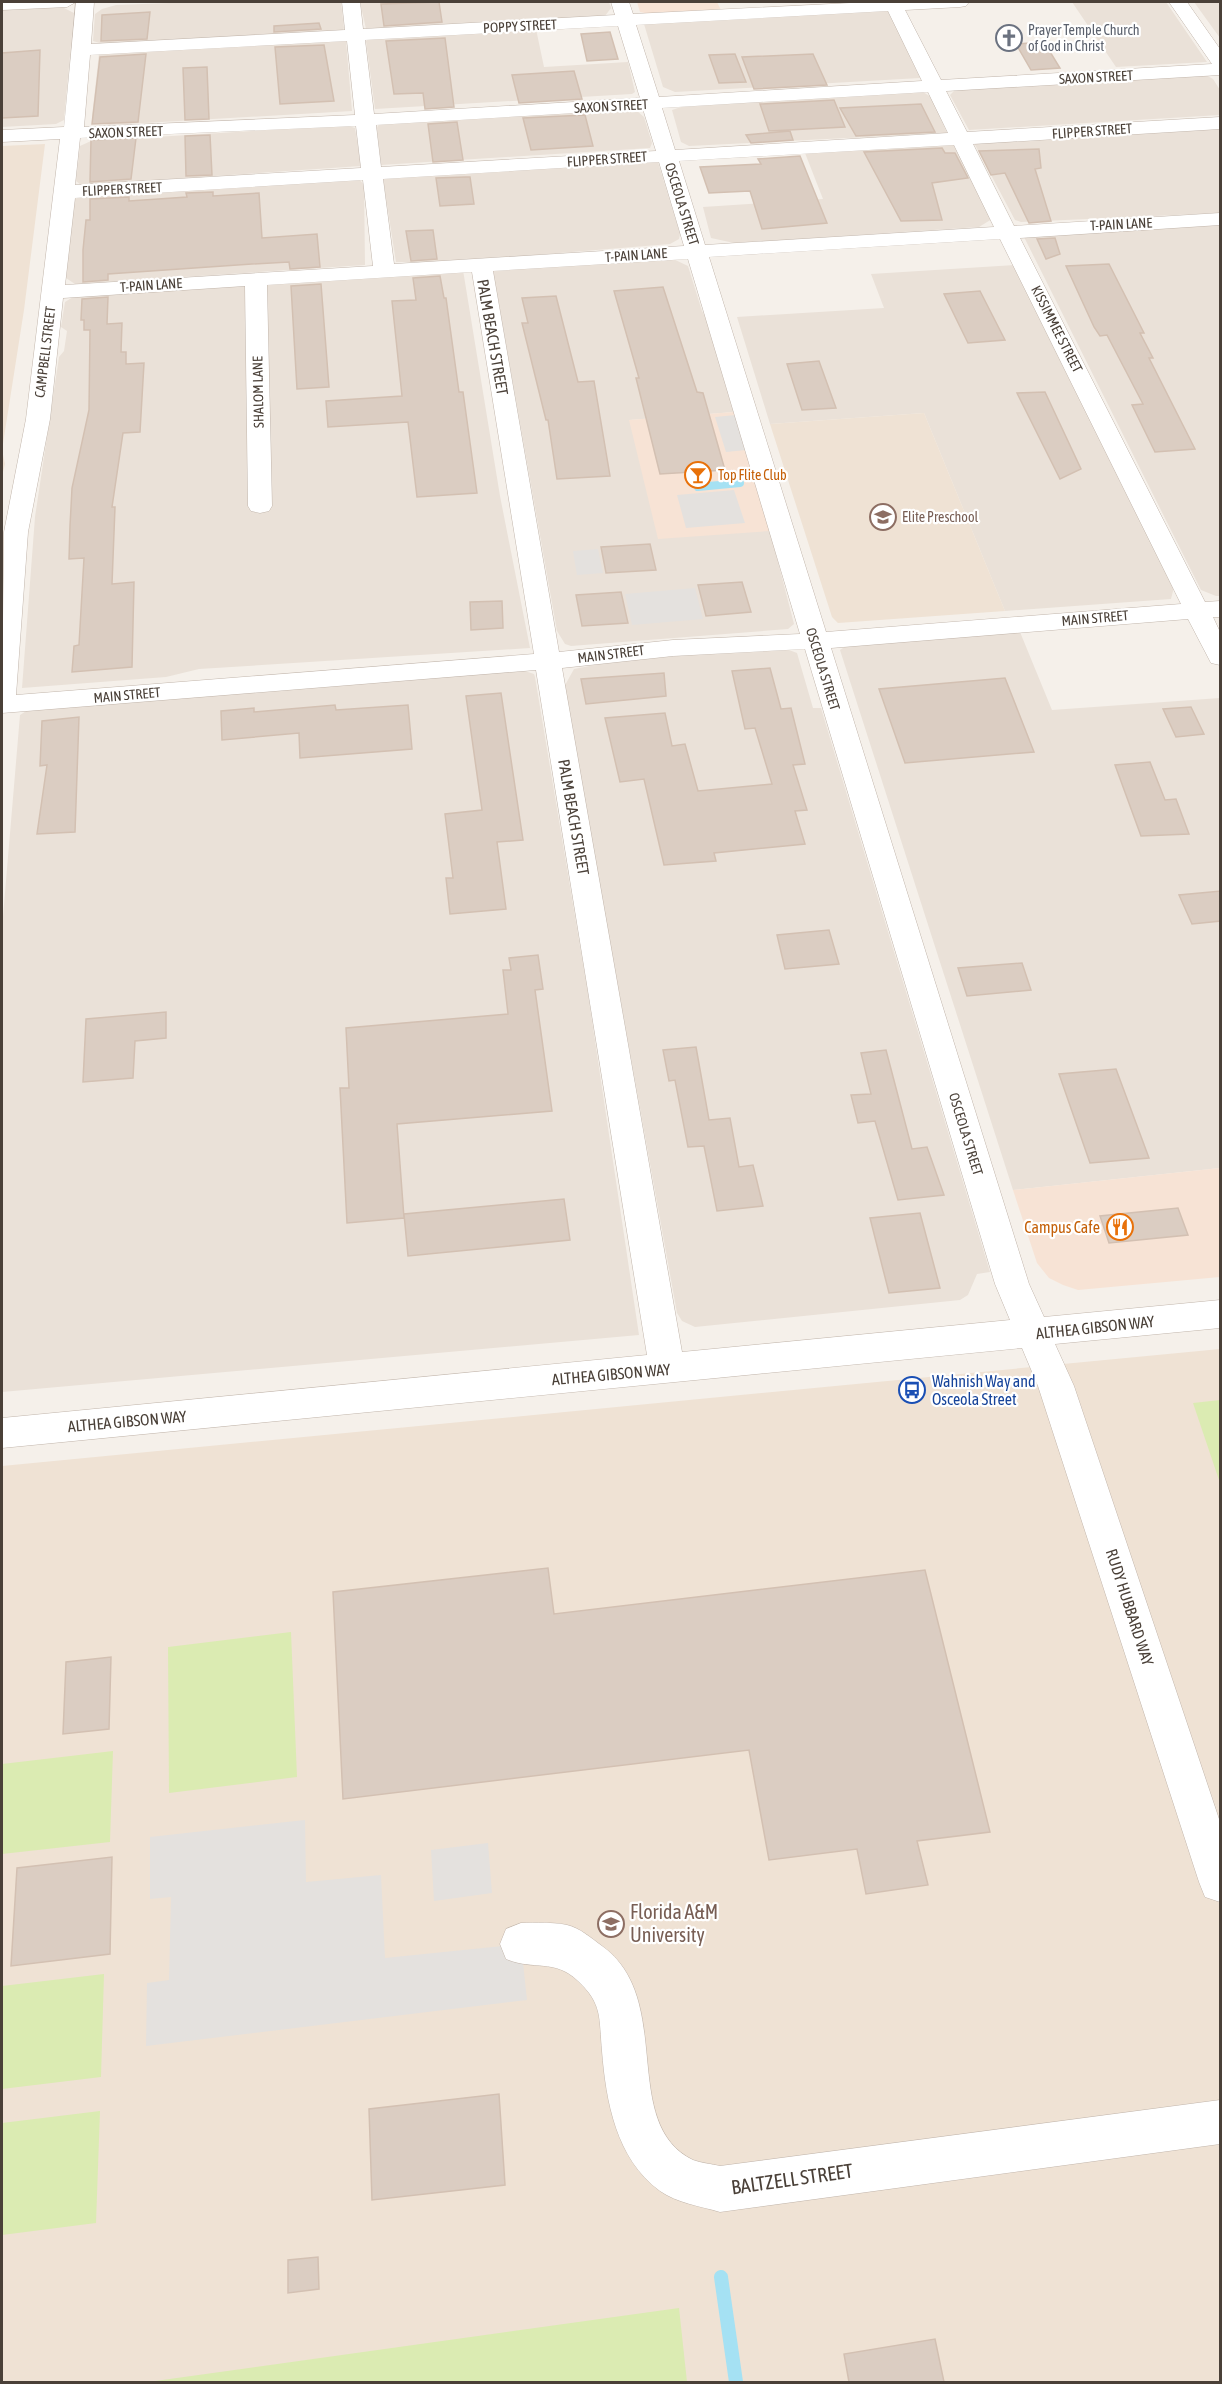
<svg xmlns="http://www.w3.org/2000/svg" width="1222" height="2384" font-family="'Asap Condensed',sans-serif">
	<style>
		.residential { fill: #eae1d8 }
		.commercial { fill: #f7e3d5 }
		.education { fill: #efe2d4 }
		.green { fill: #dbebb2 }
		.parking { fill: #e4e1de }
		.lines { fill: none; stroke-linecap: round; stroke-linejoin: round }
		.stream-far1 { stroke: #a5e1f3; stroke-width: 8 }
		.stream { stroke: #a5e1f3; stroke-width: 14 }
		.building { fill: #dbcdc2; stroke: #d3c0b2; stroke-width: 1.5 }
		.minor-casing { stroke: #c2b6ac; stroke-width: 1 }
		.minor { fill: #fff; fill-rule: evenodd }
		.labels { text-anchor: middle; stroke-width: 4.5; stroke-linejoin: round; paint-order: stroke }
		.far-street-label { font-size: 14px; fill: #4a4038; stroke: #fff }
		.far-worship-label { font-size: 14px; fill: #5b616d; stroke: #fff; text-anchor: start }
		.far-food-label { font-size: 14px; fill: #c56008; stroke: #fff; text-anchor: start }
		.far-education-label { font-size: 14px; fill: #785e54; stroke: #fff; text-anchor: start }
		.street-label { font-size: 16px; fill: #4a4038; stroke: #fff }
		.food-label { font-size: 16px; fill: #c56008; stroke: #fff; text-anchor: end }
		.transit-label { font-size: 16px; fill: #164399; stroke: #fff; text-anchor: start }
		.near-education-label { font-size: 20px; fill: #785e54; stroke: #fff; text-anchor: start }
		.near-street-label { font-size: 20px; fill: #4a4038; stroke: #fff }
	</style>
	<rect width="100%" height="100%" fill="#f5f0ea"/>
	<!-- residential -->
	<path class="residential" d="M196 2H341L344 28 342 31 103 44 93 41 95 14 102 9 116 5Z
		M360 2H609L611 8 605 16 366 29Z
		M1072 2H1166L1207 62 1116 67Z
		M1194 2H1220V38Z
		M62 7 74 13 64 120 56 124 2 127V10Z
		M888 10 920 78 675 92 663 87 644 24Z
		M536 29 544 67 628 62 635 92 632 94 375 109 366 41 369 38Z
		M346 41 352 111 109 125 100 123 92 117 99 53Z
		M1206 75 1213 79 1220 90V115L969 130 950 95 955 90Z
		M923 92 931 97 947 133 689 146 681 142 672 110 681 107Z
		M625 109 637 111 644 117 652 143 650 148 381 165 377 128 379 124Z
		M346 125 355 128 361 166 81 185 76 181 80 146 91 141Z
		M1220 128V213L1021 222 1015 220 974 143 979 140Z
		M953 144 992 219 979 227 734 243 711 238 703 207 823 199 805 153Z
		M655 161 658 162 680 234 679 239 670 244 449 262H396L383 179Z
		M359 179 364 185 365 265 75 284 66 278 74 200 77 198Z
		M1220 223V596H1216L1201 590 1024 237Z
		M669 257 688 266 702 311 708 322 734 412 629 420 770 531 794 624 788 629 571 646 565 644 557 631 493 271Z
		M1015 265 1174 587 1171 599 1005 611 924 413 770 424 737 317 884 308 871 274Z
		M463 270 500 496 530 648 199 669 166 677 22 688 35 517 59 357 64 351 67 331 61 327 65 302 73 297Z
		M1020 632 1052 710 1220 698V1168L1013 1190 840 650 846 646Z
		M789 650 797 653 813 708H821L990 1272 977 1274 968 1295 960 1300 695 1327 682 1321 677 1313 564 687 574 669 605 663 720 652Z
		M525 671 534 674 535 677 588 994 639 1335 2 1392V928L20 715 31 708Z"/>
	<!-- commercial -->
	<path class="commercial" d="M637 2H717L721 10 649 14 640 12Z
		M734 412 770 531 658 539 629 420Z
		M1220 1168V1277L1078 1290 1063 1285 1049 1278 1037 1263 1013 1190Z"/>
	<!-- education -->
	<path class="education" d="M45 144 24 310 2 450 5 464 2 476V146Z
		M924 413 1005 611 838 623 832 617 770 424Z
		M1220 1349V2382H2V1466Z"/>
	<!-- green -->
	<path class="green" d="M1220 1400V1483L1193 1403Z
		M291 1632 297 1777 169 1793 168 1647Z
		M113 1751 110 1842 2 1854V1764Z
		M104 1974 101 2077 2 2089V1986Z
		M100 2111 96 2223 2 2235V2123Z
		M679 2308 687 2382H148Z"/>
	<!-- parking -->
	<path class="parking" d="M746 414 756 449 726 452 715 417Z
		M734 490 745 523 686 528 677 495Z
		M598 549 603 573 577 575 573 551Z
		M695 588 703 619 632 625 625 594Z
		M305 1820 306 1882 381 1875 385 1958 521 1944 527 2000 146 2046 147 1983 169 1980 171 1897 150 1899V1837Z
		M488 1843 492 1893 434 1901 431 1850Z"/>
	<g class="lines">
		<!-- stream-far1 -->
		<path class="stream-far1" d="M698 487 740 483"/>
		<!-- stream -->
		<path class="stream" d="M721 2277 736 2382"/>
	</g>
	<!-- building -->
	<path class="building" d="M439 2 442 22 384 26 381 4Z
		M150 12 147 39 101 41 102 15Z
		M319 23 321 29 274 32V26Z
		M610 32 618 59 587 61 581 34Z
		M445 38 454 107 425 109 423 93 394 94 386 41Z
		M1044 42 1060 68 1031 70 1016 44Z
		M324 45 334 101 280 104 275 47Z
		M40 50 38 116 2 118V53Z
		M146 54 138 122 92 124 100 57Z
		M735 54 746 82 719 83 709 55Z
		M813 54 827 85 754 89 742 57Z
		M207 67 209 119 185 120 183 68Z
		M574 71 582 99 519 103 512 75Z
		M834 100 845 127 769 131 760 104Z
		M921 104 935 132 856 136 840 108Z
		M585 115 593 146 531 150 523 118Z
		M457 122 463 160 433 162 428 124Z
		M790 131 793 140 751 143 746 135Z
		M210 135 212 175 186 176 185 136Z
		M136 138 131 179 90 182 91 140Z
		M942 148 945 153H955L968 178 932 183 942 220 901 221 864 152Z
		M1039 149 1041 168 1035 169 1051 221 1029 223 1005 173 991 175 979 151Z
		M800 156 827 223 762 229 750 191 709 193 700 167 761 164 758 159Z
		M466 177H470L474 204 440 206 436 178Z
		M213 192V196L259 193 262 238 317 234 320 267 290 269 289 262 252 264 108 274V280L83 282V250L86 220H90V199L129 197V201L187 197 186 193Z
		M433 230 437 259 411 261 406 231Z
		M1055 238 1060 254 1046 259 1037 239Z
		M1109 264 1144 333H1140L1153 358H1149L1195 449 1155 452 1132 405 1143 404 1107 335 1100 336 1094 327 1066 266Z
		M440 276 444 298H446L459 392H463L477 493 417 497 408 422 328 427 326 401 402 396 392 301 416 300 413 278Z
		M321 284 329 387 297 389 291 286Z
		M663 287 697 392 703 393 725 470 660 474 636 378H639L614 291Z
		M980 291 1005 340 968 343 944 294Z
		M556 296 578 382 594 381 610 476 557 479 548 420H546L522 323H528L522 298Z
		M108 297 107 324 122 323 121 352H126V364L144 363 140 432 123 433 112 507H115L112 584 134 582 132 667 72 672 74 646 79 645 84 558 69 559 70 526 72 488 89 410 90 330H84V320H81L82 299Z
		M819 361 836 408 802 410 787 364Z
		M1045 392 1081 469 1060 479 1017 393Z
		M650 544 656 570 606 573 601 547Z
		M742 582 751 612 706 616 698 585Z
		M621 592 628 623 582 626 576 595Z
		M502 601 503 628 471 630 470 602Z
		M770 668 781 709 791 708 805 764 793 765 807 810 795 811 805 844 714 853 716 861 664 865 644 779 620 782 605 718 665 713 672 746 685 744 698 791 772 784 755 728 745 729 732 671Z
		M664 673 666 696 586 704 581 679Z
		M1005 678 1034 752 905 763 879 689Z
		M501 693 523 840 497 842 506 909 450 914 446 878H453L445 814 482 810 466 696Z
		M335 705 336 710 408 705 412 749 300 758 299 733 222 740 221 711 254 708V712Z
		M1191 707 1204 734 1176 737 1163 709Z
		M79 717 75 832 37 834 47 765 40 766 42 721Z
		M1150 762 1165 800 1176 799 1189 834 1141 836 1115 765Z
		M1221 891V921L1192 924 1179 895Z
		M829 930 839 964 785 969 777 935Z
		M538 955 543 989 535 990 552 1111 397 1124 404 1218 347 1223 340 1088H349L346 1028 508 1014 503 970H511L509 958Z
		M1022 963 1031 990 967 996 958 968Z
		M166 1012V1038L135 1041 133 1078 83 1082 86 1019Z
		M696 1047 709 1120 730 1118 739 1167 753 1165 763 1206 717 1211 704 1146 688 1147 675 1080 669 1081 663 1050Z
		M886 1050 912 1149 927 1147 944 1195 898 1200 875 1121 858 1123 851 1095 871 1094 861 1053Z
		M1116 1069 1149 1158 1090 1163 1059 1074Z
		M564 1199 570 1240 408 1256 404 1214Z
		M1178 1208 1188 1235 1109 1243 1100 1216Z
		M920 1213 940 1288 889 1293 870 1218Z
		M548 1568 554 1614 925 1570 990 1832 917 1841 928 1885 866 1894 857 1849 769 1860 749 1750 343 1799 333 1592Z
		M111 1657 109 1729 63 1734 66 1662Z
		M112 1857 110 1954 11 1966 17 1868Z
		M499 2094 505 2185 372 2200 369 2109Z
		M318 2257 319 2289 288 2293V2260Z
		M935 2339 944 2382H849L844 2354Z"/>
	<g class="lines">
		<defs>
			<path id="minor" d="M2 2H76L67 7 2 10Z
				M76 2H94L91 44 345 30 342 2H360L363 29 615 15 611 2H629L633 14 870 2H969L966 6 960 7 905 10 941 80 1212 64 1169 2H1187L1220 49V75L946 91 967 132 1220 117V129L973 144 1014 226 1220 213V225L1020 238 1205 602 1220 601V617H1213L1220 632V665L1211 663 1188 619 831 648 1029 1284 1044 1317 1220 1300V1328L1055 1344 1074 1386 1220 1822V1902L1205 1897 1199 1882 1038 1386 1022 1348 2 1448V1418L647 1355 536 670 2 713 4 532 26 419 60 139 2 142V130L64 127ZM888 11 922 81 659 97 636 25ZM618 26 640 98 374 114 365 40ZM347 41 355 115 84 127 90 55ZM928 92 948 133 675 150 662 108ZM643 109 656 151 381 167 376 125ZM356 126 361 168 75 185 80 138ZM954 145 994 227 705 245 679 161ZM659 162 684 246 394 264 383 179ZM363 180 373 266 65 285 75 198ZM1000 239 1181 604 826 632 709 257ZM688 259 800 634 673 640 559 652 493 271ZM472 272 534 654 16 695 28 532 50 419 63 298 245 286 248 506 251 511 260 513 269 511 272 506 267 285ZM805 649 995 1284 1010 1320 682 1352 562 668 673 656Z
				M521 1923C536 1923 553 1922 567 1925 580 1928 591 1938 602 1946 676 1999 618 2123 693 2160 701 2163 712 2164 720 2166L1220 2100V2144L720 2212C700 2206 677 2203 660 2191 616 2159 606 2101 602 2051 599 2019 603 2004 578 1981 554 1958 534 1971 506 1959L500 1944 506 1929Z"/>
		</defs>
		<!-- minor casing -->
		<use href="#minor" class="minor-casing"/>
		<!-- minor -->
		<use href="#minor" class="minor"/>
	</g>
	<!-- icons -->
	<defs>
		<symbol id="church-ring" viewBox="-11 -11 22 22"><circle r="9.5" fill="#fff" stroke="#6b7280" stroke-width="1.5"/><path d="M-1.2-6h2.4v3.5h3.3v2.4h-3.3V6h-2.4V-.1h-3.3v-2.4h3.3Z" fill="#6b7280"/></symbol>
		<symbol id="bar-ring" viewBox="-11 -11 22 22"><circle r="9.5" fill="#fff" stroke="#e8710a" stroke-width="1.5"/><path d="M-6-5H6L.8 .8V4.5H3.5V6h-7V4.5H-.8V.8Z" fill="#e8710a"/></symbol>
		<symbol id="school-ring" viewBox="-11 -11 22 22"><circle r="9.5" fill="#fff" stroke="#8d6e63" stroke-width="1.5"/><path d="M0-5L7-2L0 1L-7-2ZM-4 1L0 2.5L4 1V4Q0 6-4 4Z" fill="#8d6e63"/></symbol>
		<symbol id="restaurant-ring" viewBox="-11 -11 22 22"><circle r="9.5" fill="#fff" stroke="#e8710a" stroke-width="1.5"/><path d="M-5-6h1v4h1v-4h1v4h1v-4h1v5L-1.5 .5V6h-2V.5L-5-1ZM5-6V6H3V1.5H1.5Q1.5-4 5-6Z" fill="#e8710a"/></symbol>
		<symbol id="bus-ring" viewBox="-11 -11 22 22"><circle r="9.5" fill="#fff" stroke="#1a4fb4" stroke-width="1.5"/><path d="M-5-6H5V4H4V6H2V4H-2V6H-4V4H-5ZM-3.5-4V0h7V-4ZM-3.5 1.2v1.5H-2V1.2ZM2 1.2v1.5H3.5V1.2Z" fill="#1a4fb4"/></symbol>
		<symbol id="university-ring" viewBox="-11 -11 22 22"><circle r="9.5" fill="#fff" stroke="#8d6e63" stroke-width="1.5"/><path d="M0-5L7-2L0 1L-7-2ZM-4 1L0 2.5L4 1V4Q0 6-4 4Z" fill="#8d6e63"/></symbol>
	</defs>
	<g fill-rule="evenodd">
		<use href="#church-ring" x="994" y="23" width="30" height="30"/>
		<use href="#bar-ring" x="683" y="460" width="30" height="30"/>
		<use href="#school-ring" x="868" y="502" width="30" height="30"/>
		<use href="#restaurant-ring" x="1105" y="1212" width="30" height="30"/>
		<use href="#bus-ring" x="897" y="1375" width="30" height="30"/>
		<use href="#university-ring" x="596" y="1909" width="30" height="30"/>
	</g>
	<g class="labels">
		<!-- far-street labels -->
		<g class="far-street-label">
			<text transform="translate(520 26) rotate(-3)" y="5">POPPY STREET</text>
			<text transform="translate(1096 77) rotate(-3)" y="5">SAXON STREET</text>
			<text transform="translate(611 106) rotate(-3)" y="5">SAXON STREET</text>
			<text transform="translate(1092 131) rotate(-4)" y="5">FLIPPER STREET</text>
			<text transform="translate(126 132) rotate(-2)" y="5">SAXON STREET</text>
			<text transform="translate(607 159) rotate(-4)" y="5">FLIPPER STREET</text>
			<text transform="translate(122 189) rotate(-3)" y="5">FLIPPER STREET</text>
			<text transform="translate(682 204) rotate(73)" y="5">OSCEOLA STREET</text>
			<text transform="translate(1121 224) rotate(-3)" y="5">T-PAIN LANE</text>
			<text transform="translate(636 255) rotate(-4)" y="5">T-PAIN LANE</text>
			<text transform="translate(151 285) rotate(-4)" y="5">T-PAIN LANE</text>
			<text transform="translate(1057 329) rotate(63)" y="5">KISSIMMEE STREET</text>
			<text transform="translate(45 352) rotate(-83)" y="5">CAMPBELL STREET</text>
			<text transform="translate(258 392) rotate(-91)" y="5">SHALOM LANE</text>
			<text transform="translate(1095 618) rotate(-5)" y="5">MAIN STREET</text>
			<text transform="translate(611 654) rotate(-7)" y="5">MAIN STREET</text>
			<text transform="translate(823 669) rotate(73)" y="5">OSCEOLA STREET</text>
			<text transform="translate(127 695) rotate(-5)" y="5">MAIN STREET</text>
			<text transform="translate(966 1134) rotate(73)" y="5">OSCEOLA STREET</text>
		</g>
		<!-- far-worship labels -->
		<g class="far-worship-label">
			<text x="1028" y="35">Prayer Temple Church<tspan x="1028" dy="16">of God in Christ</tspan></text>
		</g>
		<!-- far-food labels -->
		<g class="far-food-label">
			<text x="718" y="480">Top Flite Club</text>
		</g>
		<!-- far-education labels -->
		<g class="far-education-label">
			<text x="902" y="522">Elite Preschool</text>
		</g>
		<!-- street labels -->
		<g class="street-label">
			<text transform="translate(493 337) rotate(80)" y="6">PALM BEACH STREET</text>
			<text transform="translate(574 817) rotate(80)" y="6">PALM BEACH STREET</text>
			<text transform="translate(1095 1327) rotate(-6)" y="6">ALTHEA GIBSON WAY</text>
			<text transform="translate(611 1374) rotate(-5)" y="6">ALTHEA GIBSON WAY</text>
			<text transform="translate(127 1421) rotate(-5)" y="6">ALTHEA GIBSON WAY</text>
			<text transform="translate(1130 1607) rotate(72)" y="6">RUDY HUBBARD WAY</text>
		</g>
		<!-- food labels -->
		<g class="food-label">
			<text x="1100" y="1233">Campus Cafe</text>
		</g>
		<!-- transit labels -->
		<g class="transit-label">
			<text x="932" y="1387">Wahnish Way and<tspan x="932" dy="18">Osceola Street</tspan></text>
		</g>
		<!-- near-education labels -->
		<g class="near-education-label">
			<text x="630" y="1919">Florida A&amp;M<tspan x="630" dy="23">University</tspan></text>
		</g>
		<!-- near-street labels -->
		<g class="near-street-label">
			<text transform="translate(792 2179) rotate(-8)" y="7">BALTZELL STREET</text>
		</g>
	</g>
	<!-- border -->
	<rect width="1222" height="2384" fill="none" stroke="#4a4038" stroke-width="6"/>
</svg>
